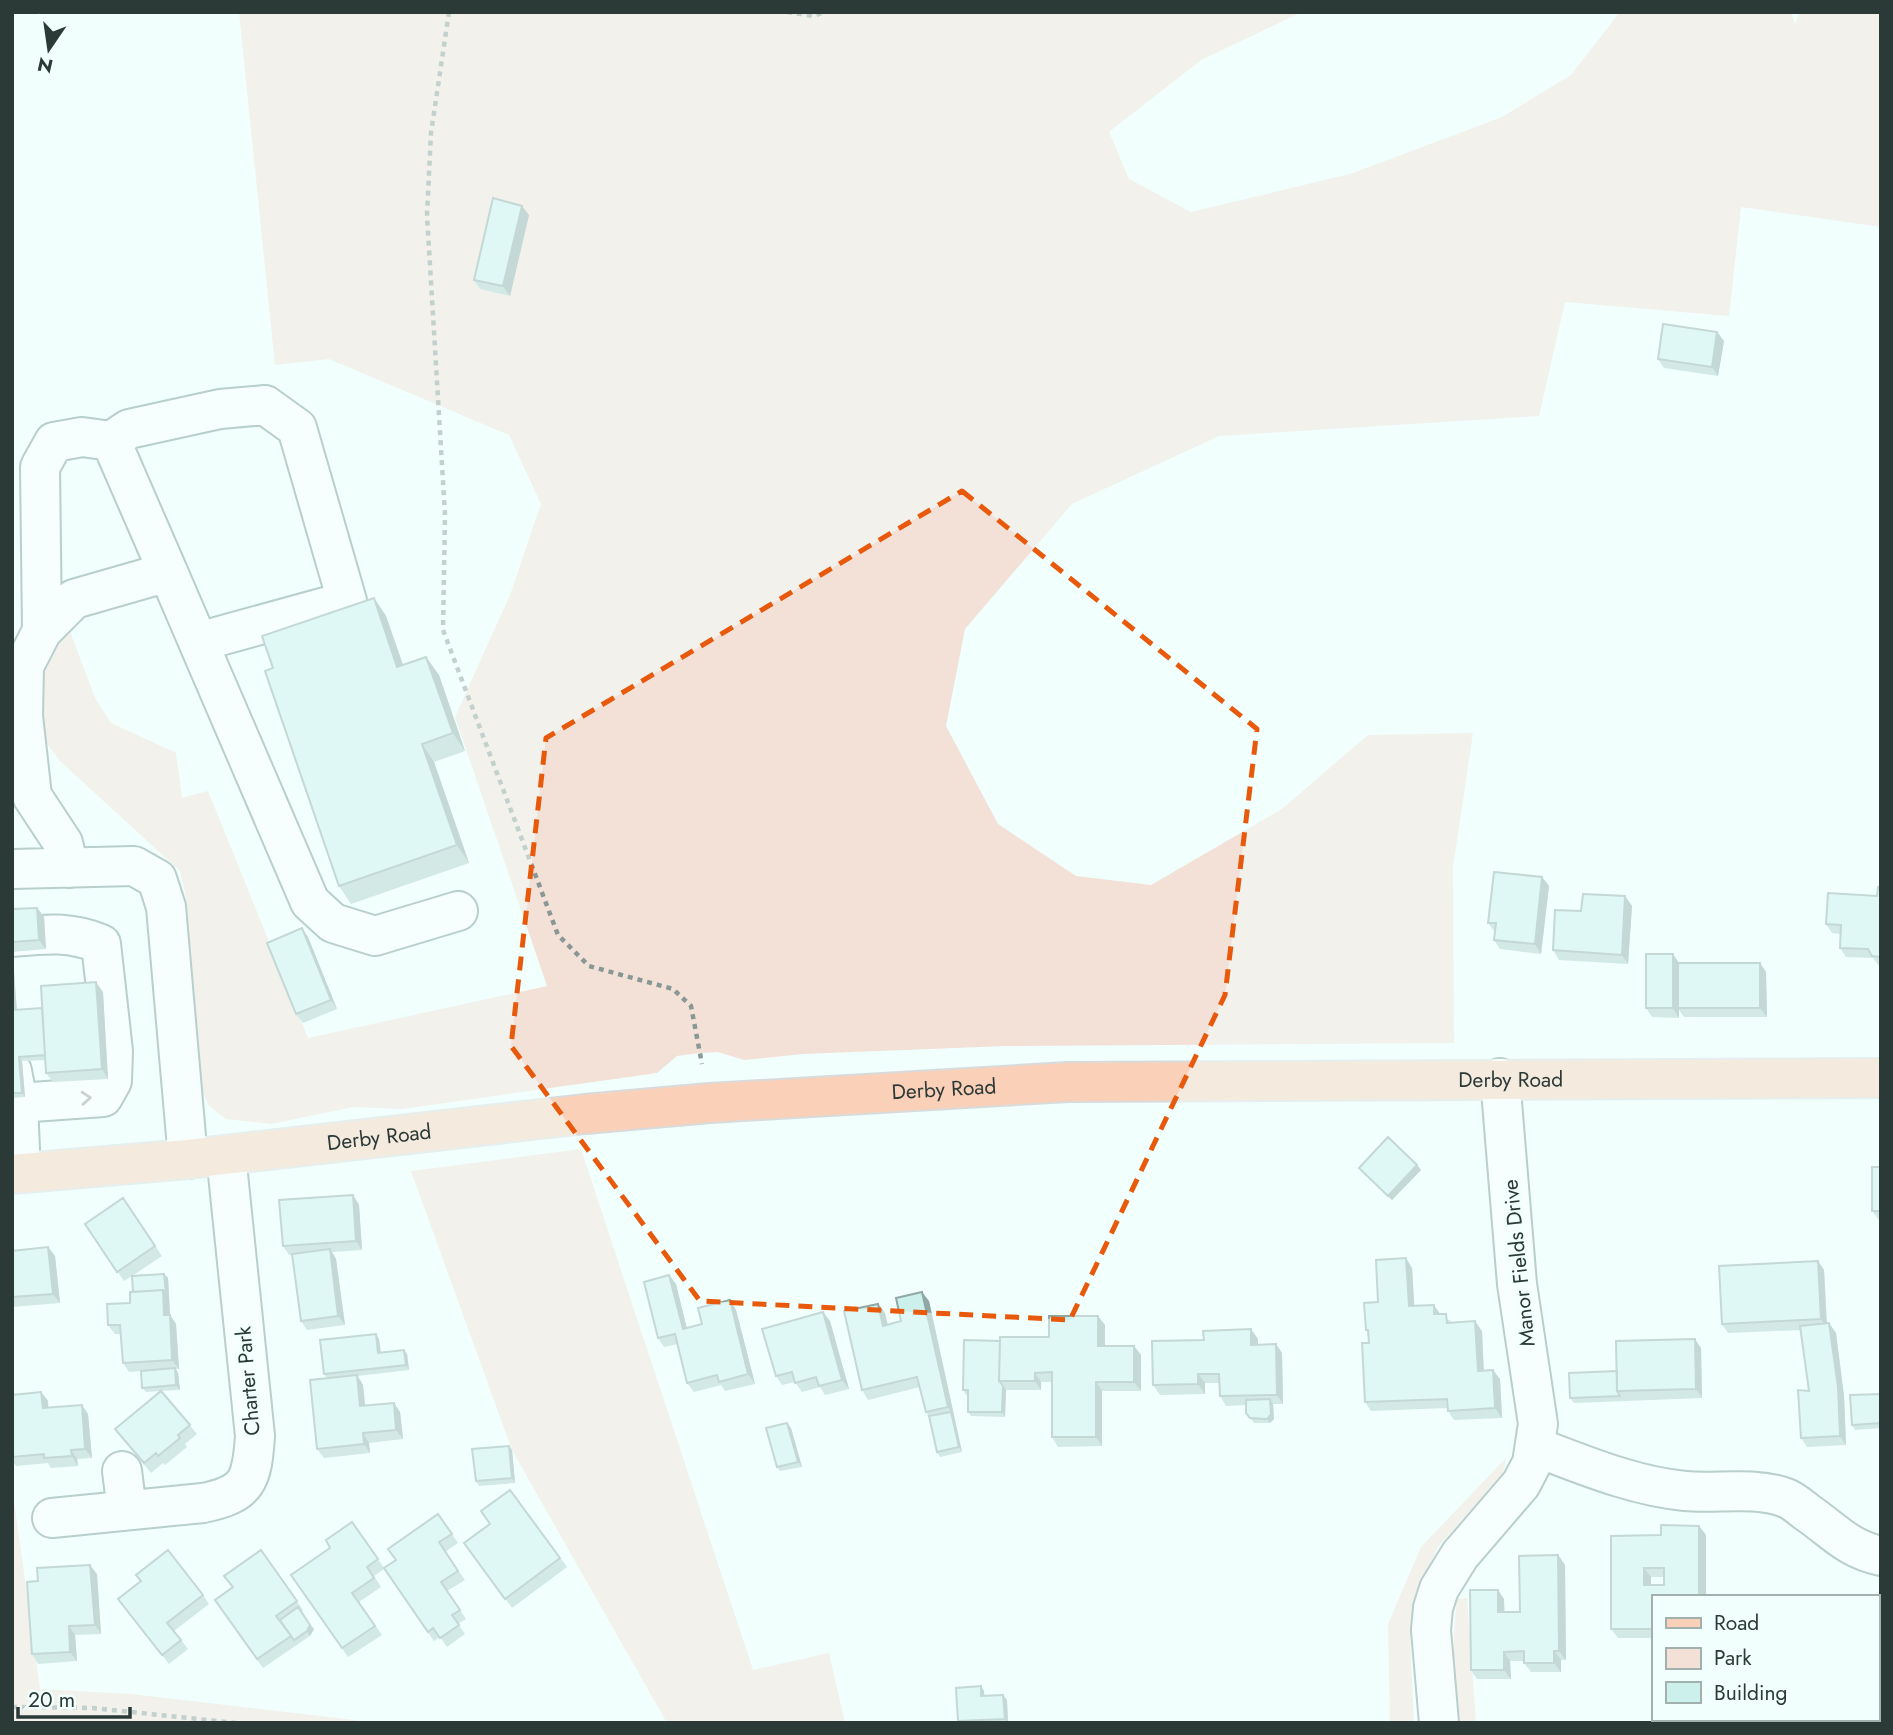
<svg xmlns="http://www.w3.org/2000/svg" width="1893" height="1735" font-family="Jost,sans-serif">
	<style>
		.green { fill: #f3e1d8 }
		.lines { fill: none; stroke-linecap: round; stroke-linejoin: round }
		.minor-casing { stroke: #739491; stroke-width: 42 }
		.major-casing { stroke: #d9dbdb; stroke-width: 42 }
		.path { stroke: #899795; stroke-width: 4.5; stroke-dasharray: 5 5; stroke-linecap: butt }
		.minor { stroke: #fff; stroke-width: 38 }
		.major { stroke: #fbd0b8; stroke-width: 38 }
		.wall { fill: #afcecb; fill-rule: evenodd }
		.shaded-wall { fill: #8fa8a5 }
		.building { fill: #ccf0ec; stroke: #8fa8a5; stroke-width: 2; fill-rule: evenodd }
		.oneway { stroke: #959c9b }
		.marked { fill: none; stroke: #e8590c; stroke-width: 5; stroke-dasharray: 14 9; stroke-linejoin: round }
		.labels { text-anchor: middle; stroke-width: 7; stroke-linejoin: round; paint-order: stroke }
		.street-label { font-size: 21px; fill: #2b3937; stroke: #f1fffd }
	</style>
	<rect width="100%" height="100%" fill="#f1fffd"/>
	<!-- green -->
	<path class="green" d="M239 12H1302L1201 60 1109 132 1129 179 1191 212 1350 174 1502 117 1571 75 1620 12H1791L1795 24 1800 12H1881V227L1741 207 1729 316 1565 302 1539 416 1219 436 1072 504 965 629 946 726 998 824 1076 876 1151 885 1282 809 1368 735 1473 733 1453 867 1454 1043 1006 1046 803 1054 744 1060 718 1052 700 1053 677 1056 657 1073 403 1109 353 1107 271 1124 226 1119 209 1106 202 1091 186 897 180 871 61 762 44 740 33 681 68 626 95 698 111 723 176 753 182 798 208 791 308 1038 547 986 455 717 510 595 541 504 509 435 329 359 275 365Z
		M581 1149 753 1670 829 1653 845 1723H667L512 1450 411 1171Z
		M1506 1458 1503 1473 1438 1547 1414 1599 1410 1635 1414 1723H1390L1388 1624 1421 1547Z
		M12 1486 40 1689 131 1694 380 1723H12Z
		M1467 1598 1476 1723H1458C1453 1681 1452 1641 1457 1599Z"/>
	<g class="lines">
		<defs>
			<path id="minor" d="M111 441 129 429 220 409 265 405 297 428 347 601 198 642
				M42 631 40 467 54 442 82 437 111 441 168 572
				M69 868 63 843 32 796 23 716 24 666 42 631 74 599 168 572 310 902 333 923 375 936 458 911
				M12 869 134 866 157 879 166 907 188 1159
				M12 937C45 934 69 931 101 944L113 1051 112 1081 103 1097 18 1103
				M12 1071 18 1103 21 1173
				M1536 1447C1584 1465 1633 1486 1685 1491 1718 1494 1754 1486 1786 1498 1794 1501 1801 1508 1808 1513 1834 1531 1848 1549 1881 1556
				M122 1471 127 1510
				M52 1518 203 1503C249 1494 252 1479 255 1436L226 1155
				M1439 1723 1431 1630 1433 1608 1439 1589 1460 1555 1521 1484 1532 1463 1538 1424 1517 1284 1500 1078"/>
			<g id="major">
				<path id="s1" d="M12 1174 188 1159 585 1114 710 1103 1068 1082 1881 1078"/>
			</g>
		</defs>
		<!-- minor casing -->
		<use href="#minor" class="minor-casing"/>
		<!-- major casing -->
		<use href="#major" class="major-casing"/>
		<!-- path -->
		<path class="path" d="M449 12 431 133 427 215 445 515 443 630 558 935 589 966 673 989 691 1006 702 1064
			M787 12 814 16 824 12
			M12 1707 93 1708 236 1723"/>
		<!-- minor -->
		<use href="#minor" class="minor"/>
		<!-- major -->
		<use href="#major" class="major"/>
	</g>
	<!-- wall -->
	<path class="wall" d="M529 215 510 296 480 289 474 280Z
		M1717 332 1724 341 1718 376 1664 368 1658 359Z
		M374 598 386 616 403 665 426 657 439 675 465 751 434 762 469 863 351 904 339 886 273 668Z
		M1542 877 1549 886 1541 954 1500 949 1494 940 1495 932 1488 923Z
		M1881 887V966H1879L1873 958 1846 957 1840 948V934L1832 933 1826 924 1877 896Z
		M1625 896 1632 906 1628 964 1559 960 1553 950 1581 911Z
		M37 908 44 917 46 949 12 952V909Z
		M308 937 337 1009 303 1023 296 1014Z
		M12 957 13 958 17 1010 42 1008 103 992 108 1079 53 1082 46 1073V1060L22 1061 25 1097 12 1098Z
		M1679 963 1766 972 1767 1017H1684L1679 1010V1018L1652 1017 1646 1008Z
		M1881 1167V1220H1879L1872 1211Z
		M1359 1168 1421 1170 1392 1200 1362 1172Z
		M353 1195 359 1205 362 1250 332 1252 336 1259 345 1325 307 1330 301 1321 293 1255H289L283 1246Z
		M123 1198 162 1256 132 1276 164 1274 168 1278 170 1315 176 1324 179 1369H176L178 1373 180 1390 161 1391 197 1434 185 1444 187 1447 165 1465 163 1463 151 1473 115 1429 160 1391 146 1392 142 1388 141 1371 129 1372 123 1363 121 1334H115L108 1325 130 1303 133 1292 132 1276 124 1281 85 1224Z
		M48 1247 55 1256 60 1303 12 1307V1251Z
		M1818 1261 1824 1270 1827 1324 1836 1333 1844 1396 1846 1445 1807 1447 1801 1438 1809 1391 1801 1330 1728 1333 1722 1324Z
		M1412 1268 1414 1306 1440 1314 1452 1322 1482 1331 1484 1370 1500 1379 1502 1418 1454 1420 1448 1411V1408L1371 1411 1365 1402 1369 1343V1335L1366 1330 1378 1302Z
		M669 1275 676 1284 687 1328 702 1324 730 1300 736 1310 755 1384 725 1391 721 1385 694 1392 687 1383 678 1344 664 1347 658 1338Z
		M929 1301 962 1452 940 1457 937 1452 929 1416 926 1412 920 1387 868 1400 862 1390 885 1313 887 1325 901 1321Z
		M830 1321 849 1389 825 1395 820 1387 802 1392 795 1382 782 1385 776 1376Z
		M1105 1325V1346H1134L1141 1355V1391H1102V1446L1058 1447 1052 1437V1382H1041V1390H1006L1005 1417 971 1416 968 1412V1395H966L963 1390 1000 1341 1049 1337Z
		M379 1339 381 1352 404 1350 407 1354 409 1370 357 1376 363 1385 365 1405 400 1412 403 1439 369 1443 370 1453 324 1458 317 1449 327 1378 324 1374Z
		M1258 1339V1345L1276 1344 1282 1353 1283 1404H1273L1274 1419 1270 1423H1254L1246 1413V1405L1226 1406 1220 1396 1219 1383H1205V1394L1160 1395 1153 1385Z
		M1701 1348 1702 1398 1574 1403 1570 1398 1617 1371Z
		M41 1392 48 1401V1408L88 1414 92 1458 77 1459 78 1466 51 1468 48 1463 16 1466 12 1461V1395Z
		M1881 1394V1428L1855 1430 1852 1425Z
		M787 1423 791 1428 802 1467 780 1471 777 1467Z
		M509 1446 512 1450 515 1483 479 1486 476 1481Z
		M510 1490 567 1567 512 1608 464 1543 490 1524Z
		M438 1514 458 1543 445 1552 465 1580 447 1591 466 1619 458 1624 465 1634 447 1647 440 1637 434 1641 384 1569 374 1576 381 1587 359 1602 382 1635 348 1657 291 1575 330 1548 352 1522 384 1568 396 1560Z
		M1661 1525 1699 1526 1706 1535V1597H1653V1638H1618L1611 1629V1536L1661 1535ZM1651 1577H1664V1585H1651Z
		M261 1550 303 1610 301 1612 314 1629 310 1636 263 1668 215 1600 232 1588Z
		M1558 1555 1565 1565 1566 1660H1561V1672H1531L1524 1663V1661H1510L1511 1679H1477L1471 1670 1504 1599V1612H1520Z
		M97 1574 101 1634 75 1635 77 1661 38 1664 32 1654Z
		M136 1575 203 1595 209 1604 174 1631 188 1649 169 1664 118 1599 141 1582Z
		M1877 1609H1881V1678H1877Z
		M981 1686 984 1691V1696L1007 1700 1008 1723H960L958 1721Z"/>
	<!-- shaded-wall -->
	<path class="shaded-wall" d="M522 206 529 215 510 296 503 286Z
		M1717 332 1724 341 1718 376 1712 367Z
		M374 598 386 616 410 685 397 667Z
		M426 657 439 675 465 751 453 733Z
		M422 744 434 762 469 863 457 845Z
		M1542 877 1549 886 1541 954 1535 944Z
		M1625 896 1632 906 1628 964 1622 955Z
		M37 908 44 917 46 949 39 940Z
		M302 928 308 937 337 1009 331 1000Z
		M1673 954 1679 963 1678 1008 1679 1010V1018L1673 1008Z
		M12 957 13 958 17 1015 14 1010 12 984Z
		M1760 963 1766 972 1767 1017 1760 1008Z
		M96 982 103 992 108 1079 102 1069Z
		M19 1057 22 1061 25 1097 22 1093Z
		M1417 1165 1421 1170 1392 1200 1388 1196Z
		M353 1195 359 1205 362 1250 356 1241Z
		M48 1247 55 1256 60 1303 53 1294Z
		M330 1249 336 1259 345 1325 338 1316Z
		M1406 1258 1412 1268 1415 1315 1409 1306Z
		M1818 1261 1824 1270 1827 1329 1821 1319Z
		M164 1274 168 1278 170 1315 176 1324 179 1369 172 1360 164 1315 163 1290Z
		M669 1275 676 1284 689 1338 683 1329Z
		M922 1292 929 1301 962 1452 959 1447 951 1412 948 1407Z
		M730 1300 736 1310 755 1384 748 1374Z
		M878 1304 885 1313 890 1335 883 1326Z
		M1434 1305 1440 1314H1434Z
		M823 1312 830 1321 849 1389 842 1380Z
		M1098 1316 1105 1325V1356L1098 1346Z
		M1475 1321 1482 1331 1484 1380 1478 1371Z
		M1829 1323 1836 1333 1844 1396 1846 1445 1840 1436Z
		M1251 1329 1258 1339V1354L1251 1345Z
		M376 1334 379 1339 381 1357 378 1353Z
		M1695 1339 1701 1348 1702 1398 1696 1389Z
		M1276 1344 1282 1353 1283 1404 1277 1395Z
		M1134 1346 1141 1355V1391L1134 1382Z
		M404 1350 407 1354 409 1370 406 1365Z
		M175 1368 178 1373 180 1390 176 1385Z
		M1493 1370 1500 1379 1502 1418 1495 1408Z
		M1035 1373 1041 1382V1390L1035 1381Z
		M1198 1374 1205 1383V1394L1198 1384Z
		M357 1375 363 1385 366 1415 360 1406Z
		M1096 1382 1102 1391V1446L1096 1437Z
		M1003 1386 1006 1390 1005 1417 1002 1412Z
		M41 1392 48 1401 49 1418 43 1408Z
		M1270 1399 1273 1404 1274 1419 1270 1423 1267 1419Z
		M394 1403 400 1412 403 1439 396 1430Z
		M82 1405 88 1414 92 1458 85 1449Z
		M787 1423 791 1428 802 1467 798 1462Z
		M363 1433 369 1443 370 1453 364 1444Z
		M509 1446 512 1450 515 1483 512 1478Z
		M71 1450 77 1459 78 1466 72 1456Z
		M1699 1526 1706 1535V1597H1699Z
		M1558 1555 1565 1565 1566 1660 1559 1651Z
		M90 1565 97 1574 101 1634 95 1625Z
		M1644 1568 1651 1577V1594L1644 1585Z
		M1498 1590 1504 1599 1505 1621 1498 1612Z
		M310 1625 314 1629 310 1636 307 1631Z
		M69 1626 75 1635 77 1661 70 1652Z
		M1554 1651 1561 1660V1672L1554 1663Z
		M1504 1652 1510 1661 1511 1679 1504 1670Z
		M981 1686 984 1691 985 1701 981 1696Z
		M1003 1695 1007 1700 1008 1723 1005 1719Z"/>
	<!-- building -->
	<path class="building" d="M493 198 522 206 503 286 474 280Z
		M1663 324 1717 332 1712 367 1658 359Z
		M374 598 397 667 426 657 453 733 422 744 457 845 339 886 265 671 273 668 262 636Z
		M1494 872 1542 877 1535 944 1494 940 1496 923H1488Z
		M1878 887H1881V957L1872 956 1868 949 1840 948 1841 925 1826 924 1828 893 1877 896Z
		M1583 894 1625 896 1622 955 1553 950 1555 910 1581 911Z
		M37 908 39 940 12 942V909Z
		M302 928 331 1000 296 1014 267 943Z
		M1646 954H1673V1008H1646Z
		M1678 963H1760V1008H1678Z
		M96 982 102 1069 46 1073 41 986Z
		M12 984 14 1010 42 1008 45 1055 19 1057 22 1093H12Z
		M1388 1137 1417 1165 1388 1196 1359 1168Z
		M1872 1167H1881V1211H1872Z
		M353 1195 356 1241 283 1246 279 1200Z
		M123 1198 155 1246 117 1272 85 1224Z
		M48 1247 53 1294 12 1297V1251Z
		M330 1249 338 1316 301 1321 292 1254Z
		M1406 1258 1409 1306 1434 1305V1314H1446L1447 1323 1475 1321 1478 1371 1493 1370 1495 1408 1448 1411 1447 1399 1365 1402 1362 1343H1369L1368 1330H1366L1364 1303 1378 1302 1376 1260Z
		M1818 1261 1821 1319 1722 1324 1719 1266Z
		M164 1274 166 1295 163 1290 133 1292 132 1276Z
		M669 1275 683 1329 702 1324 698 1308 730 1300 748 1374 719 1382 717 1375 687 1383 675 1334 658 1338 644 1282Z
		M163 1290 164 1315H170L172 1360 123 1363 120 1325H108L107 1304 130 1303V1292Z
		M922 1292 948 1407 926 1412 917 1377 862 1390 844 1311 878 1304 883 1326 901 1321 896 1298Z
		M823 1312 842 1380 819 1386 816 1377 795 1383 792 1372 776 1376 762 1329Z
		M1049 1316H1098V1346H1134V1382H1096V1437H1052V1372L1035 1373V1381H999L1000 1337H1049Z
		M1829 1323 1838 1387 1840 1436 1801 1438 1798 1390 1809 1391 1800 1326Z
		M1251 1329V1345L1276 1344 1277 1395 1220 1396 1219 1374H1198V1384L1153 1385 1152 1341 1204 1340 1203 1331Z
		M376 1334 378 1353 404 1350 406 1365 324 1374 320 1340Z
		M1695 1339 1696 1389 1617 1391 1616 1341Z
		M964 1340 1000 1341 999 1381 1003 1386 1002 1412H968V1390H963Z
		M175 1368 176 1385 142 1388 141 1371Z
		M1617 1371V1391L1620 1396 1570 1398 1569 1373Z
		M357 1375 360 1406 394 1403 396 1430 363 1433 364 1444 317 1449 310 1380Z
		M161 1391 190 1425 178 1435 180 1438 158 1456 156 1453 144 1463 115 1429Z
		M41 1392 43 1408 82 1405 85 1449 71 1450 72 1456 44 1458V1454L12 1457V1395Z
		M1881 1394V1423L1852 1425 1850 1395Z
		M1270 1399 1271 1414 1267 1419 1250 1418 1246 1413V1400Z
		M951 1412 959 1447 937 1452 929 1416Z
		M787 1423 798 1462 777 1467 766 1428Z
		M509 1446 512 1478 476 1481 472 1449Z
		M510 1490 560 1558 505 1599 464 1543 490 1524 481 1511Z
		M438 1514 452 1534 439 1542 458 1571 441 1582 460 1610 452 1615 459 1625 440 1638 433 1628 428 1632 384 1568 396 1560 388 1549Z
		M352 1522 378 1559 367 1567 374 1578 352 1593 375 1626 342 1648 291 1575 330 1548 326 1540Z
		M1661 1525 1699 1526V1597H1653V1629H1611V1536L1661 1535ZM1644 1568H1664V1585H1644Z
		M168 1550 203 1595 167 1623 181 1640 162 1655 118 1599 141 1581 136 1575Z
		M261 1550 297 1601 276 1616 291 1636 257 1659 215 1600 233 1587 224 1576Z
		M1558 1555 1559 1651H1554V1663H1524V1651L1504 1652V1670H1471L1470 1590H1498V1612H1520L1519 1556Z
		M90 1565 95 1625 69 1626 70 1652 32 1654 27 1582 38 1581 37 1568Z
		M298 1607 310 1625 307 1631 294 1640 280 1620Z
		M1877 1609H1881V1669H1877Z
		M981 1686V1696L1003 1695 1005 1719 958 1721 956 1688Z"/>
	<!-- one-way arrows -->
	<defs><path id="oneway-chevron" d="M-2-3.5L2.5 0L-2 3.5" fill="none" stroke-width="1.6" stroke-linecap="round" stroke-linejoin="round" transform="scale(1.75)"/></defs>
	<use class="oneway" href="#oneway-chevron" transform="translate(86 1098) rotate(-4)"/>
	<!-- marked area -->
	<path d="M0 0H1893V1735H0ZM962 491 1257 729 1225 995 1070 1320 700 1301 511 1046 546 738Z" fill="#f1fffd" fill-opacity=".55" fill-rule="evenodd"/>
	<path class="marked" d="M962 491 1257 729 1225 995 1070 1320 700 1301 511 1046 546 738Z"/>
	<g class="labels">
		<!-- street labels -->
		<g class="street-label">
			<text dy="7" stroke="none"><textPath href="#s1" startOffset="1503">Derby Road</textPath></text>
			<text dy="7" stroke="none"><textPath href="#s1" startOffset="936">Derby Road</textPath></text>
			<text dy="7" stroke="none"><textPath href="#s1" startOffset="369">Derby Road</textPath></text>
			<text transform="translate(1519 1263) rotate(-96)" y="7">Manor Fields Drive</text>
			<text transform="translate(248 1381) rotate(-95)" y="7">Charter Park</text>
		</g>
	</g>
	<!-- border -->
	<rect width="1893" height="1735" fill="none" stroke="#2b3937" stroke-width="28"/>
	<!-- legend -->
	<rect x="1652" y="1595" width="228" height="126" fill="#f1fffd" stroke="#a2b0ae" stroke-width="2"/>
	<rect x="1666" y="1618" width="35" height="10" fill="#fbd0b8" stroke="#a2b0ae" stroke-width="2"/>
	<text x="1714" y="1630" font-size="21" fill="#2b3937">Road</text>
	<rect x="1666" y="1648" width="35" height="21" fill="#f3e1d8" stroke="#a2b0ae" stroke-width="2"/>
	<text x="1714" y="1665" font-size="21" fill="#2b3937">Park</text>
	<rect x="1666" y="1682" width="35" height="21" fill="#ccf0ec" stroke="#a2b0ae" stroke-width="2"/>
	<text x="1714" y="1700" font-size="21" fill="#2b3937">Building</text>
	<!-- north arrow -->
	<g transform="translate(49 49) rotate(193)" stroke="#f1fffd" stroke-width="5" paint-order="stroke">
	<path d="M0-5L12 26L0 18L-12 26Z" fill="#2b3937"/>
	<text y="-10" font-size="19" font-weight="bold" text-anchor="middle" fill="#2b3937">N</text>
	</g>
	<!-- scale -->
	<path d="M18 1707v10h112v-10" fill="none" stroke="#2b3937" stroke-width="3.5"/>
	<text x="28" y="1707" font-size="21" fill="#2b3937" stroke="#f1fffd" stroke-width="5" paint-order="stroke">20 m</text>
</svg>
